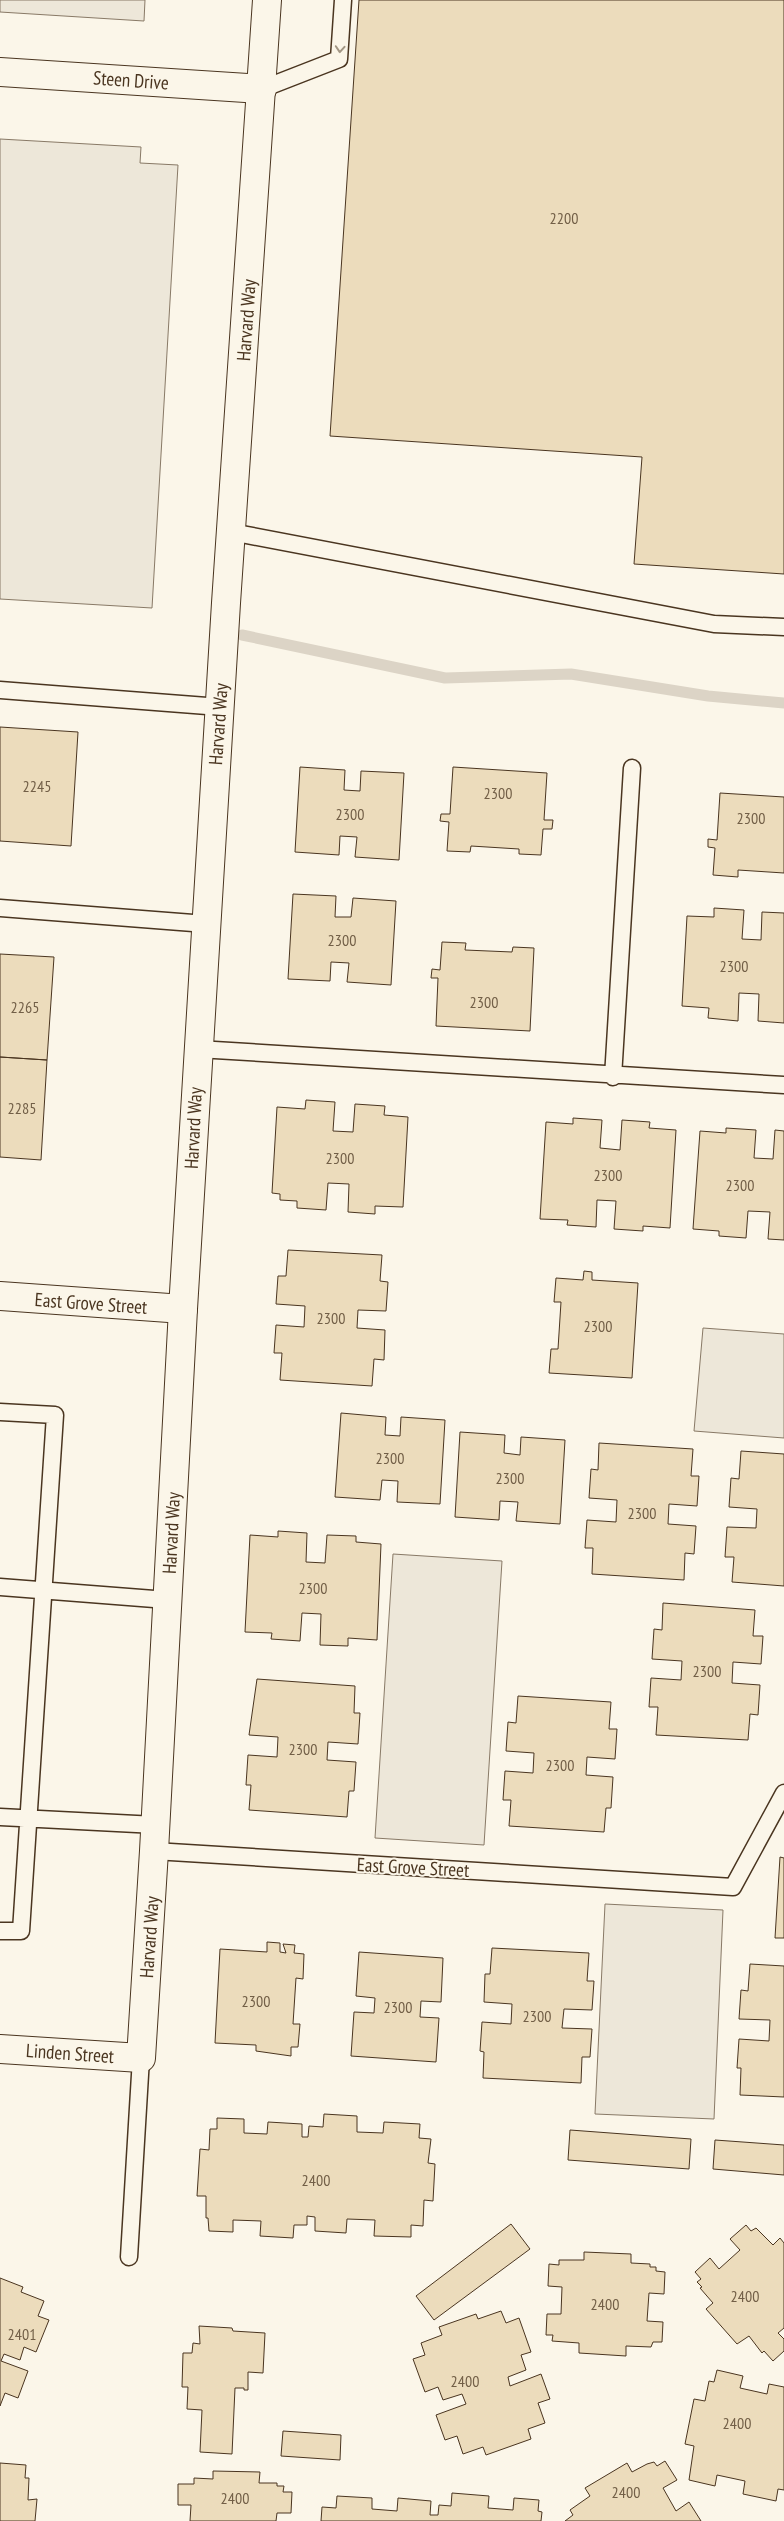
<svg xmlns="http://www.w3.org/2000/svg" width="784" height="2521" font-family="'PT Sans Narrow',sans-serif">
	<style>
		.parking { fill: #ede7d9; stroke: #887966 }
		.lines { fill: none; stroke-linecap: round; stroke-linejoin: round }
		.stream { stroke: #dcd4c6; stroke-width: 11 }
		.building { fill: #ecdcbc; stroke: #4a3520 }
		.service-casing { stroke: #4a3520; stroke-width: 19 }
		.minor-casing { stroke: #4a3520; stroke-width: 30 }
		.tertiary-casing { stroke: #4a3520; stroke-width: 30 }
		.service { stroke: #fbf6e9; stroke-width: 16 }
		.minor { stroke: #fbf6e9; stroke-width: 28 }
		.tertiary { stroke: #fbf6e9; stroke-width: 28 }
		.oneway { stroke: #a29684 }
		.labels { text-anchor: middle; stroke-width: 4; stroke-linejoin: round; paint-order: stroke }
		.number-label { font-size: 16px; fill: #725f47 }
		.street-label { font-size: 19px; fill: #4a3520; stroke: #fbf6e9 }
	</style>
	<rect width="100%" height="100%" fill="#fbf6e9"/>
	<!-- parking -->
	<path class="parking" d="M0 0H145L144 21 0 12Z
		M0 139 141 147 140 163 178 165 152 608 0 599Z
		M703 1328 784 1334V1438L694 1431Z
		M393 1554 502 1561 484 1845 375 1838Z
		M605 1904 723 1910 714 2119 595 2114Z"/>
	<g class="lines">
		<!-- stream -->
		<path class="stream" d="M242 635 445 678 571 674 708 696 784 703"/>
	</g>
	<!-- building -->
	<path class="building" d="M359 0H784V574L634 564 642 457 330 436Z
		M0 727 78 732 71 846 0 841Z
		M300 767 345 770 344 790 360 791 361 771 404 773 399 860 355 857 357 837 340 836 339 855 295 852Z
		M453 767 547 773 544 820H553L552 829H543L541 855 519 854V849L471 846 470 852 447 851 449 822 440 821 441 814H450Z
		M720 793 784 797V873L738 870V877L713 875 715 848 708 847V839L717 840Z
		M293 894 336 896 335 917H351L353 898 396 901 391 985 347 982 349 963 331 962 330 981 288 979Z
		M714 908 744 910 742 939 761 940 762 912 784 913V1023L758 1021 759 994 739 993 738 1021 708 1018 709 1008 682 1006 687 916 714 917Z
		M442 942 466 943 465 950 512 952 513 947 534 948 530 1031 436 1026 438 978H431L432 969 440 970Z
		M0 954 54 957 47 1060 0 1057Z
		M0 1057 47 1060 41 1160 0 1157Z
		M306 1100 335 1102 333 1131 353 1132 355 1104 385 1106 384 1115 408 1117 403 1207 375 1206V1214L348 1212 349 1184 328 1183 326 1210 297 1208V1201L280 1200V1194L272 1193 277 1107 305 1109Z
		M573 1118 602 1120 600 1148 620 1150 622 1120 650 1122 649 1128 676 1130 670 1228 643 1226V1231L614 1229 616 1201 597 1200 596 1227 567 1225 568 1220 540 1219 546 1122 573 1124Z
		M726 1128 756 1130 754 1158 773 1159 775 1130 784 1131V1240L768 1239 770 1212 748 1211 746 1238 719 1236V1231L693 1229 700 1131 726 1133Z
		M288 1250 382 1255 380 1281 388 1282 386 1311 358 1310 357 1328 385 1330 384 1360 374 1359 372 1386 280 1380 282 1353H274L276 1325 304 1327 305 1306 276 1304 278 1276H286Z
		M584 1271 592 1272V1280L638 1283 632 1378 549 1373 551 1349H558L561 1302H554L556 1278 583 1280Z
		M341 1413 386 1417 385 1435 400 1436 401 1417 445 1420 440 1504 397 1502 398 1481 382 1480 380 1500 335 1497Z
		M460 1432 505 1435 504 1453 520 1455 521 1437 565 1440 560 1524 516 1521 518 1502 500 1501 499 1520 455 1517Z
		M599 1443 693 1449 691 1476H699L697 1506 669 1504 668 1524 696 1526 694 1554 685 1553 684 1580 592 1574 593 1548H585L587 1520 616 1522 617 1500 589 1498 591 1469 598 1470Z
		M741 1451 784 1454V1586L732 1582 734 1557H725L727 1527 756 1528 757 1509 729 1507 731 1478 739 1479Z
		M278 1531 307 1533 306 1562 325 1563 327 1535 356 1536V1542L381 1544 377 1640 348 1638V1646L320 1645 321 1614 302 1613 300 1641 271 1639 272 1633 245 1632 250 1535 278 1537Z
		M663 1603 755 1610 753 1636H763L761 1664 733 1662 732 1683 760 1685 758 1715 750 1714 748 1740 656 1735 658 1707H649L651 1678 681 1680 682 1661 652 1659 654 1629 662 1630Z
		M257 1679 355 1686 354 1713H360L358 1744 328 1742 327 1760 356 1762 354 1791H349L347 1817 249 1810 251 1785H246L248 1755 277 1757 278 1737 249 1735Z
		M518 1696 611 1702 609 1729H617L615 1759 587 1757 586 1775 613 1777 611 1808H606L604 1832 509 1826 511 1800H503L505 1771 533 1773 534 1753 506 1751 508 1722 516 1723Z
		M780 1857 784 1858V1938H775Z
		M267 1942 280 1943V1952L286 1953 283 1944 295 1945 294 1953 304 1954 303 1979 296 1978 293 2024H300L298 2047H291V2056L256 2051V2045L215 2043 220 1949 267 1952Z
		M492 1948 589 1953 587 1981H594L592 2010 564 2009 562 2028 592 2029 590 2057H582L581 2083 483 2078 484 2052 480 2051 482 2022 511 2024 512 2004 484 2002 485 1974H490Z
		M359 1952 443 1958 441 2002 421 2001 420 2017 439 2018 436 2062 351 2056 354 2012 374 2013 375 1998 356 1996Z
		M750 1964 784 1966V2097L740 2095 741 2068H737L739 2039 769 2041 770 2020 739 2019 741 1990 748 1991Z
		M324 2114 357 2116V2132L383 2133 384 2122 420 2124 419 2138 431 2139 428 2163 435 2164 433 2201 424 2200 423 2226 411 2225V2237L374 2236 375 2220 347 2219 346 2233 315 2231V2217L307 2216V2225H294L293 2238 260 2236 261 2221 233 2220V2232L209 2231 208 2218H206V2196H197L200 2149 209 2150 210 2129H217V2118L244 2119V2133L267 2134 268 2122 302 2124V2137H308L309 2126 323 2127Z
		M570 2130 691 2139 689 2169 568 2160Z
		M715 2140 784 2145V2175L713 2169Z
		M511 2224 530 2249 434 2320 416 2296Z
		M746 2225 751 2231 756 2228 773 2245 780 2238 784 2243V2328L778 2333 784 2339V2351L773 2361 764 2351 762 2353 749 2336 737 2344 706 2309 713 2303 700 2288 702 2287 697 2282 701 2279 695 2272 710 2258 719 2269 740 2250 730 2239Z
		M584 2252 631 2254V2263L650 2264V2267H656V2271L665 2272 664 2294 649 2293 647 2321 663 2322 662 2342H653L651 2347 626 2346V2356L579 2353V2343L552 2341 553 2335H546L547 2314H561L562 2287 548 2286 549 2264 559 2265V2260H584Z
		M0 2278 23 2287 21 2292 44 2301 38 2316 49 2320 36 2352 24 2347 20 2360 4 2354 1 2361 28 2371 18 2398 5 2393 0 2406Z
		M501 2311 506 2323 519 2318 531 2352 521 2355 526 2370 508 2377 510 2386 541 2374 550 2399 538 2403 545 2423 528 2429 531 2439 486 2455 483 2447 463 2454 457 2436 445 2440 436 2415 466 2404 462 2394 443 2400 438 2387 425 2392 413 2359 425 2355 421 2343 442 2335 439 2327 476 2314 478 2319Z
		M199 2326 232 2328 233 2331 265 2333 263 2373 248 2372V2390H244V2388H235L232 2454 200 2452 202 2410 187 2409 188 2387H182L183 2353H192L193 2343 200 2344Z
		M717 2370 743 2376 740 2388 767 2394 769 2384 784 2387V2490L778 2489 776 2501 743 2494 745 2481 717 2475 715 2486 689 2480 694 2446 685 2444 694 2399 705 2401 709 2381 714 2382Z
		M283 2431 341 2435 340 2460 281 2456Z
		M665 2461 677 2480 663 2488 676 2511 689 2502 701 2521H565L573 2515 570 2510 590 2496 585 2488 627 2463 632 2472 647 2464 654 2462 657 2466Z
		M0 2463 26 2465 25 2478H29L28 2500 37 2499 35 2521H0Z
		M213 2471 260 2472 259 2483H277V2486H284L283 2492H292L291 2513H277L276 2521H190L191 2505H178V2484H194V2478L213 2479Z
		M452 2493 489 2496 488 2508 513 2510 514 2498 539 2500 538 2511 542 2512 541 2521H321L322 2507 336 2508 337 2496 372 2498V2509L397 2511 398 2498 431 2501 430 2515H438L439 2505 451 2506Z"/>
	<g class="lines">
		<defs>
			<path id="service" d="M262 89 339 59 343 0
				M231 532 714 624 784 627
				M0 690 220 707
				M0 908 206 924
				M198 1049 784 1085
				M613 1077 632 768
				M0 1412 55 1415 21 1931H0
				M0 1587 167 1600
				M0 1817 156 1825
				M154 1851 733 1887 784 1793
				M129 2257 141 2058"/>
			<path id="minor" d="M0 72 262 89
				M0 2049 141 2058 154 1851 183 1309"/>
			<path id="tertiary" d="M0 1296 183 1309 226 603 267 0"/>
		</defs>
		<!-- service casing -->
		<use href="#service" class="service-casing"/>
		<!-- minor casing -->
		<use href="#minor" class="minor-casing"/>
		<!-- tertiary casing -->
		<use href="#tertiary" class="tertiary-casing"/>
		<!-- service -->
		<use href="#service" class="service"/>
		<!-- minor -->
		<use href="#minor" class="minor"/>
		<!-- tertiary -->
		<use href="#tertiary" class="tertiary"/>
	</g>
	<!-- one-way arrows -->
	<defs><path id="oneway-chevron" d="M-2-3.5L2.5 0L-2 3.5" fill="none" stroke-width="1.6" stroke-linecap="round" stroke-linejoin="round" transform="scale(1.25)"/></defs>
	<use class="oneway" href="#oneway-chevron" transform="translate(340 49) rotate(94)"/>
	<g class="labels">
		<!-- number labels -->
		<g class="number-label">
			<text x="564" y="224">2200</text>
			<text x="37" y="792">2245</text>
			<text x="498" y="799">2300</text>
			<text x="350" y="820">2300</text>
			<text x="751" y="824">2300</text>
			<text x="342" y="946">2300</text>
			<text x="734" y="972">2300</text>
			<text x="484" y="1008">2300</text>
			<text x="25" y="1013">2265</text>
			<text x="22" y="1114">2285</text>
			<text x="340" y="1164">2300</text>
			<text x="608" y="1181">2300</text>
			<text x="740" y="1191">2300</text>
			<text x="331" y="1324">2300</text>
			<text x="598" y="1332">2300</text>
			<text x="390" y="1464">2300</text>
			<text x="510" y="1484">2300</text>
			<text x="642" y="1519">2300</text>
			<text x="313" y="1594">2300</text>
			<text x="707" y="1677">2300</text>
			<text x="303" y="1755">2300</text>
			<text x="560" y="1771">2300</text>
			<text x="256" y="2007">2300</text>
			<text x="398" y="2013">2300</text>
			<text x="537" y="2022">2300</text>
			<text x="316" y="2186">2400</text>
			<text x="745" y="2302">2400</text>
			<text x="605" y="2310">2400</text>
			<text x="22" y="2340">2401</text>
			<text x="465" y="2387">2400</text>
			<text x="737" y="2429">2400</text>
			<text x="626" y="2498">2400</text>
			<text x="235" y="2504">2400</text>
		</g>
		<!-- street labels -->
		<g class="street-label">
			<text transform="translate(131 80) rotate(4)" y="7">Steen Drive</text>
			<text transform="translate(246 320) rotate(-86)" y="7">Harvard Way</text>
			<text transform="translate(218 724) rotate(-86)" y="7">Harvard Way</text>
			<text transform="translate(193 1128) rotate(-87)" y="7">Harvard Way</text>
			<text transform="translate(91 1303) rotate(4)" y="7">East Grove Street</text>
			<text transform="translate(171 1533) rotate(-87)" y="7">Harvard Way</text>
			<text transform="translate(413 1867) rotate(3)" y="7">East Grove Street</text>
			<text transform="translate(149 1937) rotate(-86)" y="7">Harvard Way</text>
			<text transform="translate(70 2053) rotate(4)" y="7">Linden Street</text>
		</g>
	</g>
</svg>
